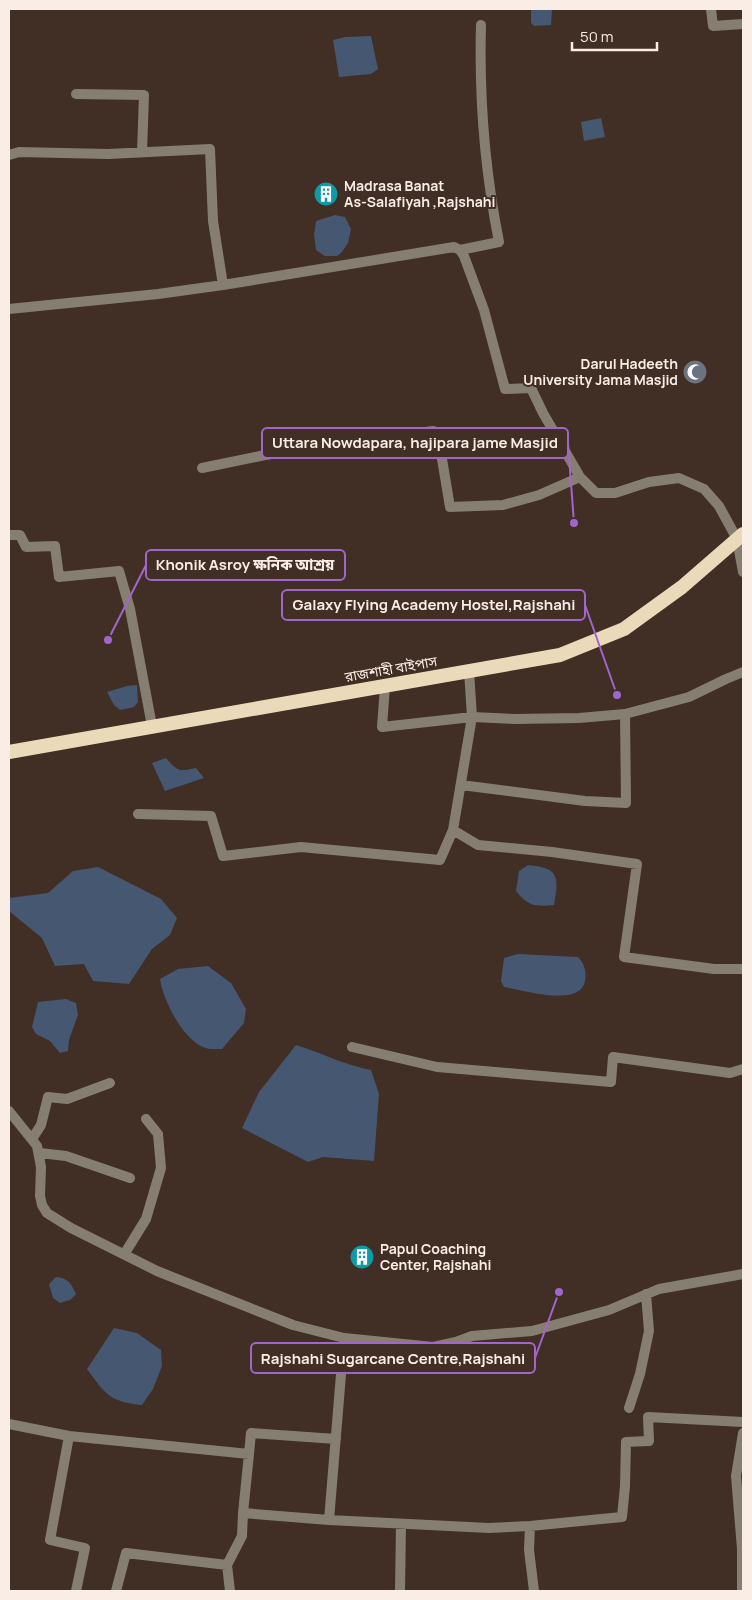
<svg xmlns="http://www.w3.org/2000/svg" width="752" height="1600" font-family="Manrope,'Noto Sans Bengali',sans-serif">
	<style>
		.water { fill: #455771 }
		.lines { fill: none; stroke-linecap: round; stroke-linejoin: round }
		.minor { stroke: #867f71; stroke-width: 10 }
		.trunk { stroke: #eadaba; stroke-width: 14 }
		.labels { text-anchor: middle; stroke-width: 4; stroke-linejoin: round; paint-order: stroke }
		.poi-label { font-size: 14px; font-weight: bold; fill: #f9ede6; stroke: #412e24; text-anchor: start }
		.street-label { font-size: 14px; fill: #f9ede6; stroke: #412e24 }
		.leader { fill: none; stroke: #a166cb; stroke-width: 2 }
		.callout-dot { fill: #a166cb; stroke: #412e24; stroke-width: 2 }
		.callout { fill: #412e24; stroke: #a166cb; stroke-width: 2 }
		.callout-label { font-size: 15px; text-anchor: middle; font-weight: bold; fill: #f9ede6 }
	</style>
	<rect width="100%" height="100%" fill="#412e24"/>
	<!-- water -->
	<path class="water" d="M531 9H552L551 25 534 26 531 23Z
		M371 36 378 69 371 74 339 77 333 40 345 37Z
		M601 118 605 137 584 141 581 122Z
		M335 215 345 217 351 229 348 243 342 252 337 256H325L316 250 314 234 316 221Z
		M137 685 138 702 134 707 120 710 114 705 107 692 127 686Z
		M166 758C177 771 179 772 196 768L204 778 165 791 152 763Z
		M528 865C559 868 559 876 554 905 535 907 528 906 516 891L519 871Z
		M98 867 161 899 177 918 170 935 152 949 129 984 93 981 84 964 55 966 42 938 9 911V898L48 893 73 871Z
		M518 954 578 957C584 963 587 972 585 981 580 1008 522 990 504 987L501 981 504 958Z
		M208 966 231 983 246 1009 244 1023 222 1049C216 1049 208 1050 203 1047 182 1038 163 1000 160 979L178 969Z
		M66 999 76 1003 78 1015 69 1040 68 1051 60 1053 50 1041 36 1034 32 1027 38 1002Z
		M296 1045C322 1053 344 1065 371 1070L379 1094 374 1161 323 1157 308 1162 242 1128 259 1092Z
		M56 1277C68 1278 71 1283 76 1294L70 1300 60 1303 53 1298 49 1284Z
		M114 1328 137 1333 161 1350 162 1366 153 1389 142 1405C110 1402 105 1394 87 1369Z"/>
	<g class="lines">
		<!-- minor -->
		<path class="minor" d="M711 9 713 26 743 24
			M76 94 144 95 142 152
			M9 155 19 152 108 154 210 149 213 221 223 285
			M460 250 499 242C485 171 479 97 481 25
			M9 309 158 294 223 285 454 247 460 250 464 256 484 310 505 389 531 388 543 413 580 477 596 493H615L649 482 679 478 704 489 719 506 737 539 743 572
			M202 468 265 455 433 431 442 459 450 507 503 505 539 495 580 477
			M9 535H20L26 547 55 546 59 577 119 571 130 609 152 726
			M469 671 472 717 453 830 478 845 552 852 637 864 624 957 714 969H743
			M385 686 382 727 472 717 514 719 579 718 625 714 689 697 726 679 743 672
			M461 785 585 801 626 803 625 714
			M138 814 211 816 223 856 301 847 440 860 453 830
			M352 1047 437 1067 611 1082 613 1057 730 1073 743 1069
			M9 1111 37 1146 41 1167 40 1196 42 1205 47 1213 71 1228 157 1271 293 1325 344 1338 433 1347 456 1342 472 1336 532 1331 609 1310 659 1289 743 1274
			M32 1139 41 1125 48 1097 67 1099 110 1083
			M40 1153 66 1156 130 1178
			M125 1253 146 1219 161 1168 158 1134 146 1119
			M344 1338 329 1520 489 1528 530 1526 622 1517 625 1486 626 1442 649 1441 648 1417 743 1422
			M629 1408 640 1374 649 1331 646 1294
			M9 1424 69 1436
			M243 1513 249 1454
			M530 1526 529 1550 534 1591
			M227 1565 230 1591
			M76 1591 85 1548 50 1540 69 1436 249 1454 251 1433 336 1439
			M116 1591 126 1553 227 1565 242 1536 243 1513 329 1520
			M400 1591 401 1524
			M742 1591V1549L736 1476 743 1433"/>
		<!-- trunk -->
		<path class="trunk" d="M9 752 560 655 624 629 682 587 743 534"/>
	</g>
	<!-- icons -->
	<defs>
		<symbol id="building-disc" viewBox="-11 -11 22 22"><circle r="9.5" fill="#0f9aa8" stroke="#412e24"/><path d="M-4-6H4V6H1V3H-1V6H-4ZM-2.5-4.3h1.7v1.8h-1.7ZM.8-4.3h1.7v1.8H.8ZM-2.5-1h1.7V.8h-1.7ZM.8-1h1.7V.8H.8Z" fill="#fff"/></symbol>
		<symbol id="mosque-disc" viewBox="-11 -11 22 22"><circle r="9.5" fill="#6b7280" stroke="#412e24"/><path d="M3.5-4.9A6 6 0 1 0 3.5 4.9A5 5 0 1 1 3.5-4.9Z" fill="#fff"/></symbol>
	</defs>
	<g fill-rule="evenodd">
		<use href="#building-disc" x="312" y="180" width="28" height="28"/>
		<use href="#mosque-disc" x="681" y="358" width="28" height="28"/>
		<use href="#building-disc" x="348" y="1243" width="28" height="28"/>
	</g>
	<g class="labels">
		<!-- poi labels -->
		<g class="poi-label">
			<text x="344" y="191">Madrasa Banat<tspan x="344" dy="16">As-Salafiyah ,Rajshahi</tspan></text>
			<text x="678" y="369" text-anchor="end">Darul Hadeeth<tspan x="678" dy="16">University Jama Masjid</tspan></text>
			<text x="380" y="1254">Papul Coaching<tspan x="380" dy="16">Center, Rajshahi</tspan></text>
		</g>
		<!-- street labels -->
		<g class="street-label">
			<text transform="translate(391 669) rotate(-10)" y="5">রাজশাহী বাইপাস</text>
		</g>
	</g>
	<!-- callouts -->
	<path class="leader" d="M574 523L568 443M108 640L146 565M617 695L585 605M559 1292L535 1358"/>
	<g class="callout-dot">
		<circle cx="574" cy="523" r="5"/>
		<circle cx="108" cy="640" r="5"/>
		<circle cx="617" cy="695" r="5"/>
		<circle cx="559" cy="1292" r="5"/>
	</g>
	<g class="callout">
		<rect x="262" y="428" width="306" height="30" rx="5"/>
		<rect x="146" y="550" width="199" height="30" rx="5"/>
		<rect x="282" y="590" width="303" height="30" rx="5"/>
		<rect x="251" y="1343" width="284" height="30" rx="5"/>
	</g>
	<g class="callout-label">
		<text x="415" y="448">Uttara Nowdapara, hajipara jame Masjid</text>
		<text x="245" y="570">Khonik Asroy ক্ষনিক আশ্রয়</text>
		<text x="434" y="610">Galaxy Flying Academy Hostel,Rajshahi</text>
		<text x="393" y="1364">Rajshahi Sugarcane Centre,Rajshahi</text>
	</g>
	<!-- border -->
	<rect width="752" height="1600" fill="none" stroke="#f9ede6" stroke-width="20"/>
	<!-- scale -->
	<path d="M572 42v8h85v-8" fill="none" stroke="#f9ede6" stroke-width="2.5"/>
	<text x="580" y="42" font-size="15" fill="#f9ede6" stroke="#412e24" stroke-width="4" paint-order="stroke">50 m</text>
</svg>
